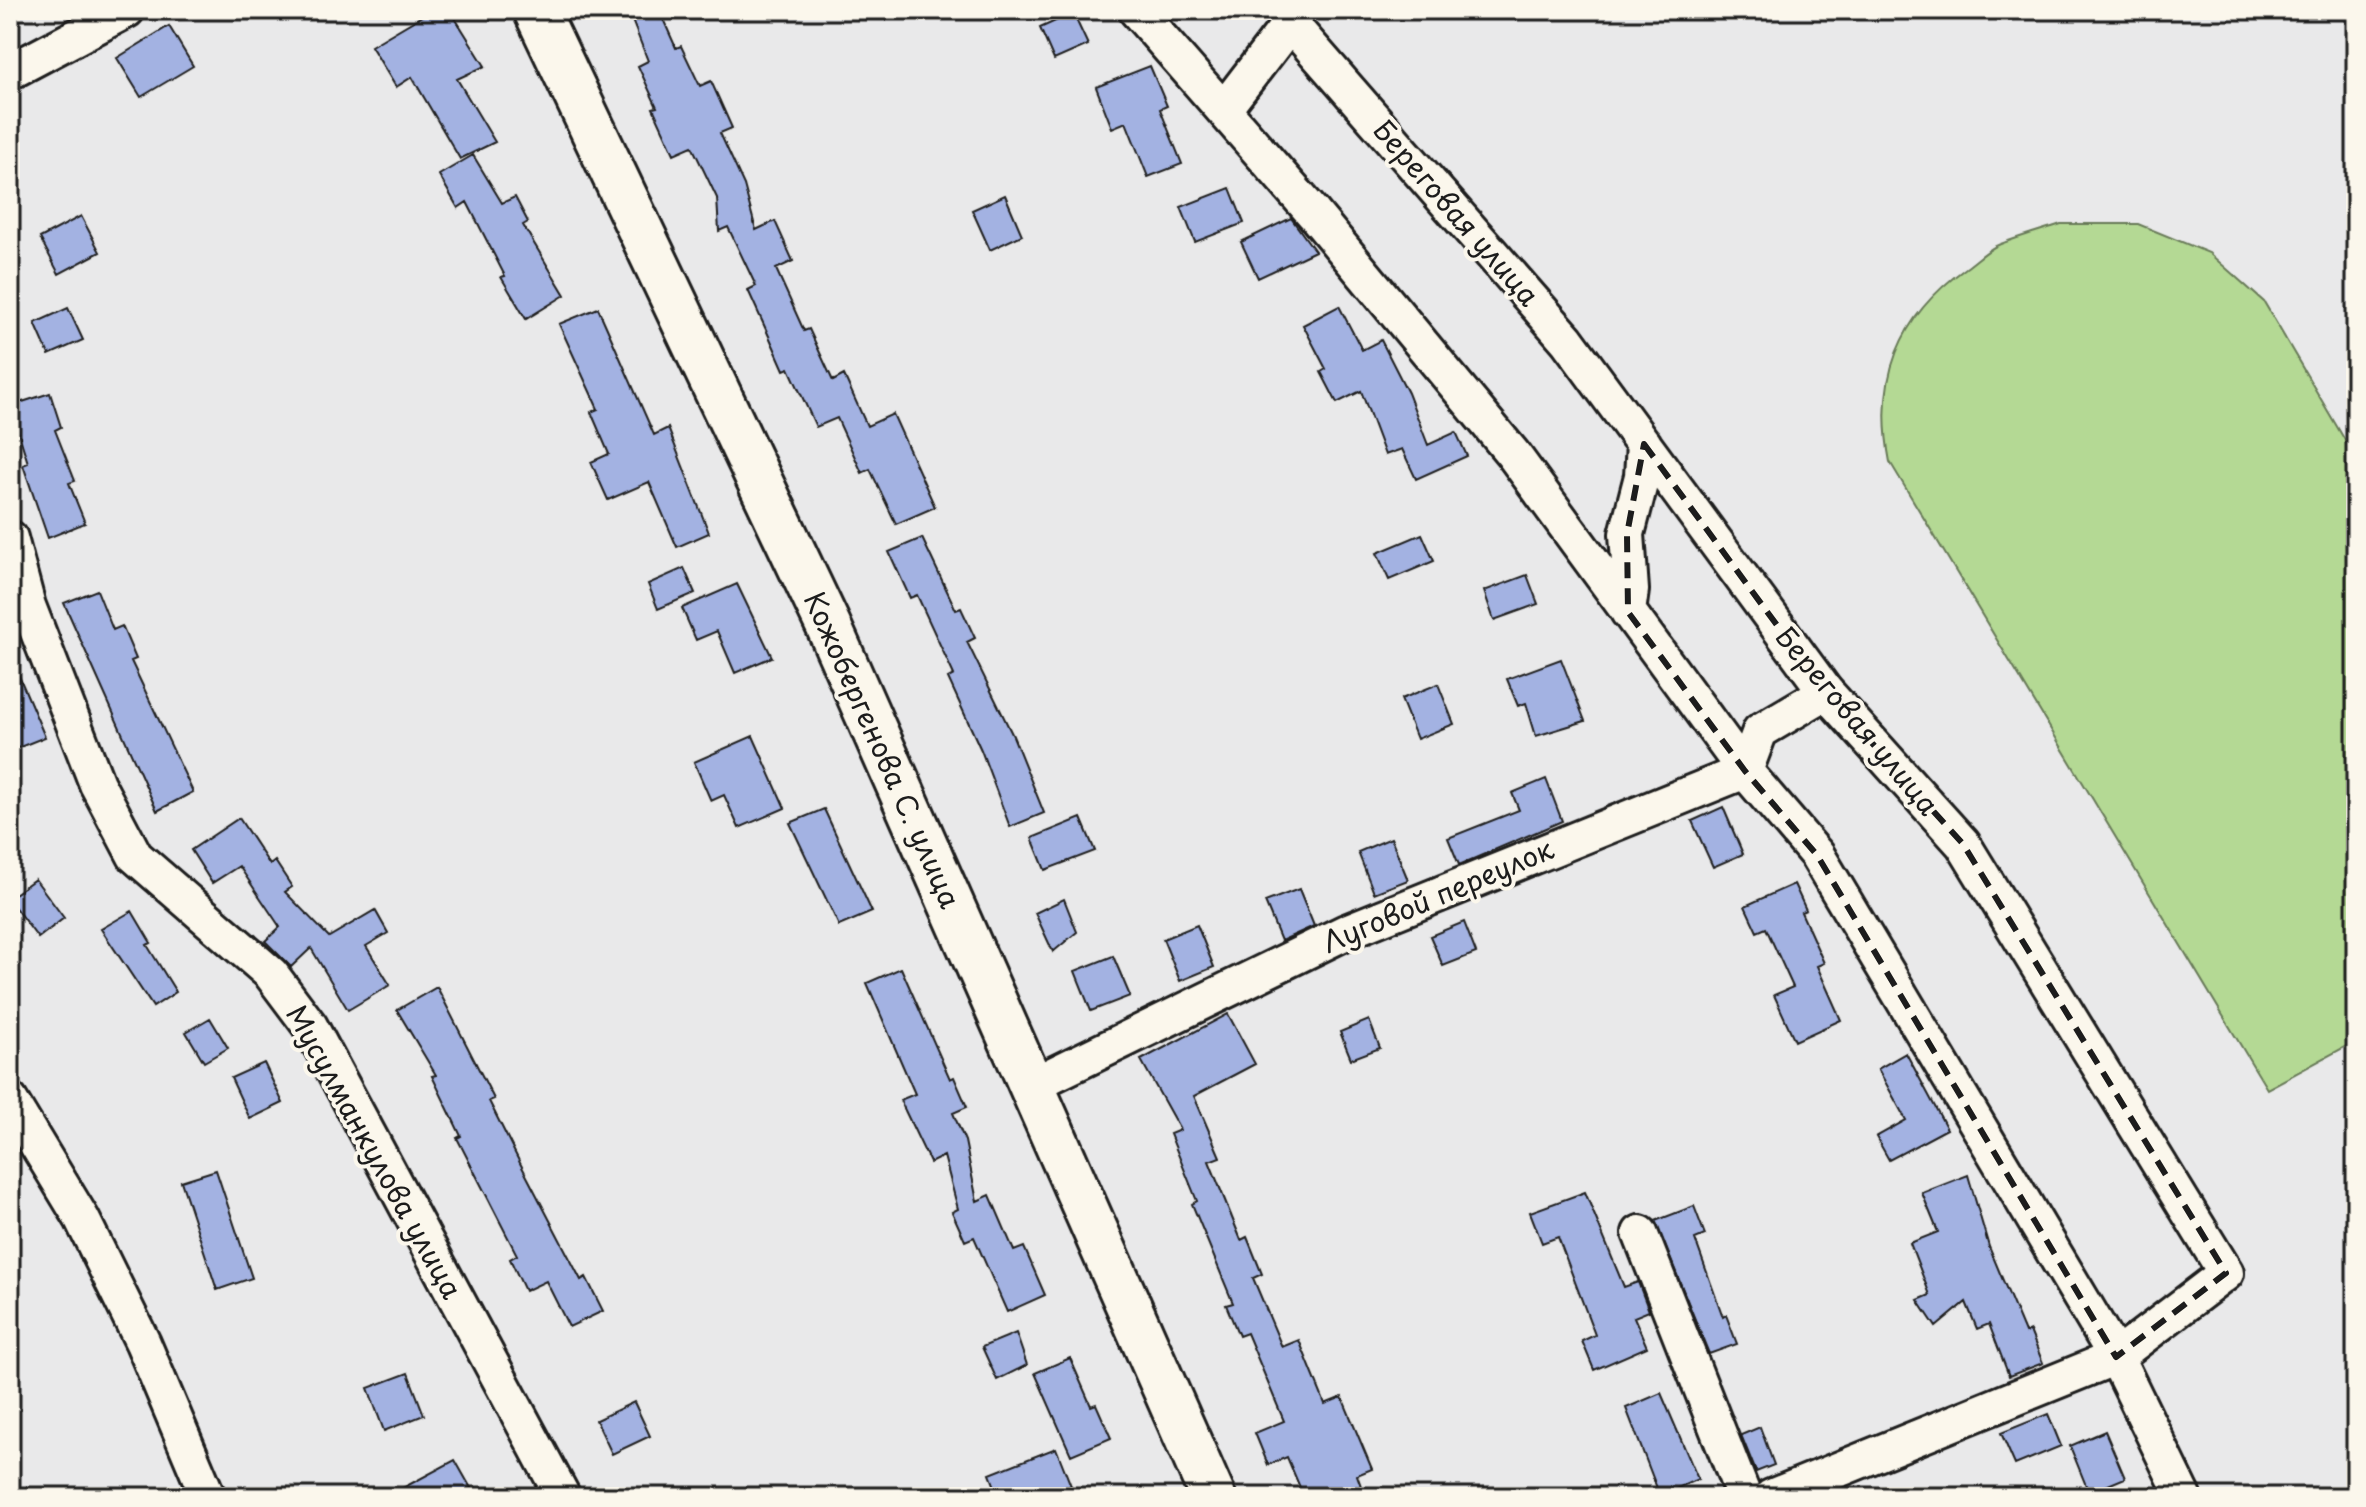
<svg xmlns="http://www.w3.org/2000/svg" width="2366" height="1507" font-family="'Playpen Sans',sans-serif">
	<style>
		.garden { fill: #b4d994; stroke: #687a58; stroke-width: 2 }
		.building { fill: #a3b2e2; stroke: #1c1c1c; stroke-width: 2 }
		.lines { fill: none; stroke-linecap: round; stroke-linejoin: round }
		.minor-casing { stroke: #1c1c1c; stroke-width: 40 }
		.secondary-casing { stroke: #1c1c1c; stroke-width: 50 }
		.minor { stroke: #fbf7ec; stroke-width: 34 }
		.secondary { stroke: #fbf7ec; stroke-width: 44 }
		.marked { fill: none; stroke: #1c1c1c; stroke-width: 6; stroke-dasharray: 16 10; stroke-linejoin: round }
		.labels { text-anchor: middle; stroke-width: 8; stroke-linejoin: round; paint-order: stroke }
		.street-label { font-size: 28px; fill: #1c1c1c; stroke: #fbf7ec }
	</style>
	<rect width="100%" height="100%" fill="#e9e9ea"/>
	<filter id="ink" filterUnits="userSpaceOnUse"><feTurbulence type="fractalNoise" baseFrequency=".0125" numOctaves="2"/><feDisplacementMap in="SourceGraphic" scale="16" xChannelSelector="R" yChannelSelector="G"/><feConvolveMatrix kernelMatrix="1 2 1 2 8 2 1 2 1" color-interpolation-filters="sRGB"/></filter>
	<g filter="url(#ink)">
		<!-- garden -->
		<path class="garden" d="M2061 224H2138L2209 253 2264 302 2356 459V1041L2267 1089 1890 462C1874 379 1898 317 1966 268 1976 261 1986 251 1996 246 2017 237 2040 231 2061 224Z"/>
		<!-- building -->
		<path class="building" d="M432 10H450L485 66 457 79 495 142 460 159 412 77 396 87 371 46Z
			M628 10H659L676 48 681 46 700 86 711 81 732 128 720 133 744 185 756 230 775 221 793 261 776 269 804 331 809 329 833 381 844 375 867 426 893 414 935 507 896 524 870 469 862 473 837 418 816 427 789 368 784 370 773 345 748 290 756 286 728 227 719 231 717 198 692 146 674 154 653 108 657 107 638 66 648 61Z
			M1073 13 1088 45 1054 60 1040 28Z
			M169 26 193 66 141 97 117 58Z
			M1150 66 1167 106 1160 109 1182 164 1148 177 1126 122 1112 128 1096 87Z
			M473 155 502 203 515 197 528 222 523 225 565 295 526 319 501 277 505 276 467 202 458 208 439 175Z
			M1230 188 1244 223 1195 242 1181 207Z
			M1005 195 1022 235 990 250 972 210Z
			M81 216 100 252 59 274 40 238Z
			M1291 218 1315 251 1258 278 1241 242Z
			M1339 306 1362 350 1381 340 1408 393 1428 445 1456 432 1467 456 1416 479 1402 449 1385 455 1361 391 1337 403 1321 372 1326 369 1303 325Z
			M68 308 83 340 49 355 35 323Z
			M598 308 654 435 668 428 709 533 677 547 649 482 608 500 591 462 609 454 591 412 598 409 559 324Z
			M50 393 61 427 55 430 75 481 69 483 85 523 48 538 23 465 28 463 10 406Z
			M1422 534 1434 561 1389 580 1377 553Z
			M922 538 956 610 961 608 975 638 967 642 1013 736 1044 813 1010 827 981 750 948 678 954 675 917 595 910 598 889 552Z
			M684 568 695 593 658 609 648 584Z
			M1527 575 1538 604 1494 620 1484 591Z
			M737 584 772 657 735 673 717 631 696 640 682 608Z
			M97 590 113 630 122 626 136 659 131 661 193 792 157 811 64 603Z
			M10 655 45 737 10 751Z
			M1561 659 1585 721 1536 736 1526 703 1518 706 1507 679Z
			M1438 684 1454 724 1417 739 1401 699Z
			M753 736 785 808 739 828 724 795 711 801 694 762Z
			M1546 779 1562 821 1459 865 1448 838 1519 810 1512 793Z
			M1723 807 1743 854 1713 867 1692 821Z
			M824 809 872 912 839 926 790 823Z
			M239 818 270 865 275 861 292 887 285 892 329 937 375 910 388 933 366 946 390 985 348 1010 311 948 291 967 265 941 280 927 239 866 212 883 191 850Z
			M1081 818 1095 851 1045 870 1032 838Z
			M1391 838 1408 880 1374 893 1358 852Z
			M35 879 64 918 38 938 10 901V897Z
			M1794 884 1806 910 1801 912 1824 963 1817 966 1841 1020 1795 1041 1774 995 1793 987 1766 928 1757 932 1745 906Z
			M1299 889 1314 926 1281 941 1265 902Z
			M1064 899 1077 932 1053 952 1035 913Z
			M132 911 151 943 147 945 176 992 153 1007 101 929Z
			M1464 922 1476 953 1443 966 1430 936Z
			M1197 925 1214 967 1180 981 1163 939Z
			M1113 956 1130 996 1091 1011 1075 971Z
			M901 968 950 1079 954 1077 967 1107 953 1113 965 1141 977 1201 990 1195 1014 1251 1024 1247 1045 1295 1007 1312 974 1237 965 1241 952 1212 958 1209 944 1156 930 1163 900 1100 915 1094 867 983Z
			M437 987 494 1099 489 1101 520 1163 581 1280 586 1277 603 1311 569 1327 546 1281 525 1291 510 1259 517 1255 457 1138 461 1136 432 1076 436 1075 397 1010Z
			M1228 1014 1255 1064 1194 1096 1220 1157 1209 1161 1241 1240 1247 1237 1262 1274 1253 1278 1282 1347 1299 1340 1325 1404 1342 1397 1372 1469 1357 1475 1365 1497H1304L1287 1457 1268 1465 1255 1433 1284 1421 1247 1333 1239 1336 1226 1305 1233 1303 1192 1204 1197 1201 1170 1134 1180 1130 1141 1060Z
			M210 1018 228 1048 204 1062 186 1032Z
			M1369 1020 1380 1048 1351 1059 1340 1032Z
			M1906 1053 1947 1129 1889 1160 1876 1137 1906 1120 1878 1069Z
			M264 1063 283 1103 250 1119 231 1078Z
			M216 1170 252 1278 217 1290 181 1181Z
			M1968 1175 1989 1247 2025 1333 2030 1331 2043 1363 2009 1376 1989 1324 1977 1329 1966 1302 1936 1327 1918 1300 1930 1295 1910 1243 1938 1232 1922 1193Z
			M1585 1192 1624 1287 1638 1282 1649 1311 1634 1317 1647 1347 1594 1370 1582 1341 1595 1335 1558 1237 1542 1243 1530 1212Z
			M1694 1206 1705 1235 1695 1239 1723 1317 1726 1315 1737 1344 1709 1354 1655 1221Z
			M1016 1333 1027 1365 997 1380 982 1347Z
			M1070 1358 1091 1406 1096 1404 1111 1438 1071 1455 1035 1373Z
			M408 1373 424 1415 384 1431 368 1388Z
			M1661 1393 1698 1479 1660 1496 1626 1408Z
			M634 1402 650 1436 612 1454 596 1420Z
			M2048 1414 2061 1446 2015 1465 2001 1433Z
			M1760 1427 1774 1465 1756 1472 1741 1435Z
			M2105 1431 2125 1478 2089 1493 2070 1446Z
			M1056 1448 1071 1486 1042 1497H999L990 1474Z
			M455 1460 476 1497H386Z"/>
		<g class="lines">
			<defs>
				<path id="minor" d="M1136 10 1314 214 1513 454 1745 771 1817 855 2116 1357 2184 1497
					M1290 23 1567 340 1826 692 1963 844 2226 1273 2116 1357 1771 1497
					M10 72 127 10
					M1224 109 1290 23 1285 10
					M10 538 28 606 97 784 135 856 271 974 310 1026 563 1497
					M1628 612 1631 590 1627 534 1642 476 1644 444
					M1030 1086 1346 932 1745 771 1760 731 1826 692
					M10 1100 82 1219 143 1343 208 1497
					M1640 1233 1744 1497"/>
				<path id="secondary" d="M536 10 828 625 1213 1497"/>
			</defs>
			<!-- minor casing -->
			<use href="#minor" class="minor-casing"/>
			<!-- secondary casing -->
			<use href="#secondary" class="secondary-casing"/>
			<!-- minor -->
			<use href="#minor" class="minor"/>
			<!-- secondary -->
			<use href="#secondary" class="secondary"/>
		</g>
	</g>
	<!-- marked area -->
	<path class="marked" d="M1644 444 1826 692 1963 844 2226 1273 2116 1357 1817 855 1745 771 1628 612 1627 534Z"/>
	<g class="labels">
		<!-- street labels -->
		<g class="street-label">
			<text transform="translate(1456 213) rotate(49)" y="10">Береговая улица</text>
			<text transform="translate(1857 721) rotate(50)" y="10">Береговая улица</text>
			<text transform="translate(882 750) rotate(66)" y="10">Кожобергенова С. улица</text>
			<text transform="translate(1438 896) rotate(-23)" y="10">Луговой переулок</text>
			<text transform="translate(374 1152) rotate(61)" y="10">Мусулманкулова улица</text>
		</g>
	</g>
	<!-- margin -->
	<rect width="2366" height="1507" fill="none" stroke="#fbf7ec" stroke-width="40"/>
	<rect x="20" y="20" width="2326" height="1467" fill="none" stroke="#1c1c1c" stroke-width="3" filter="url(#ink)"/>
</svg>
